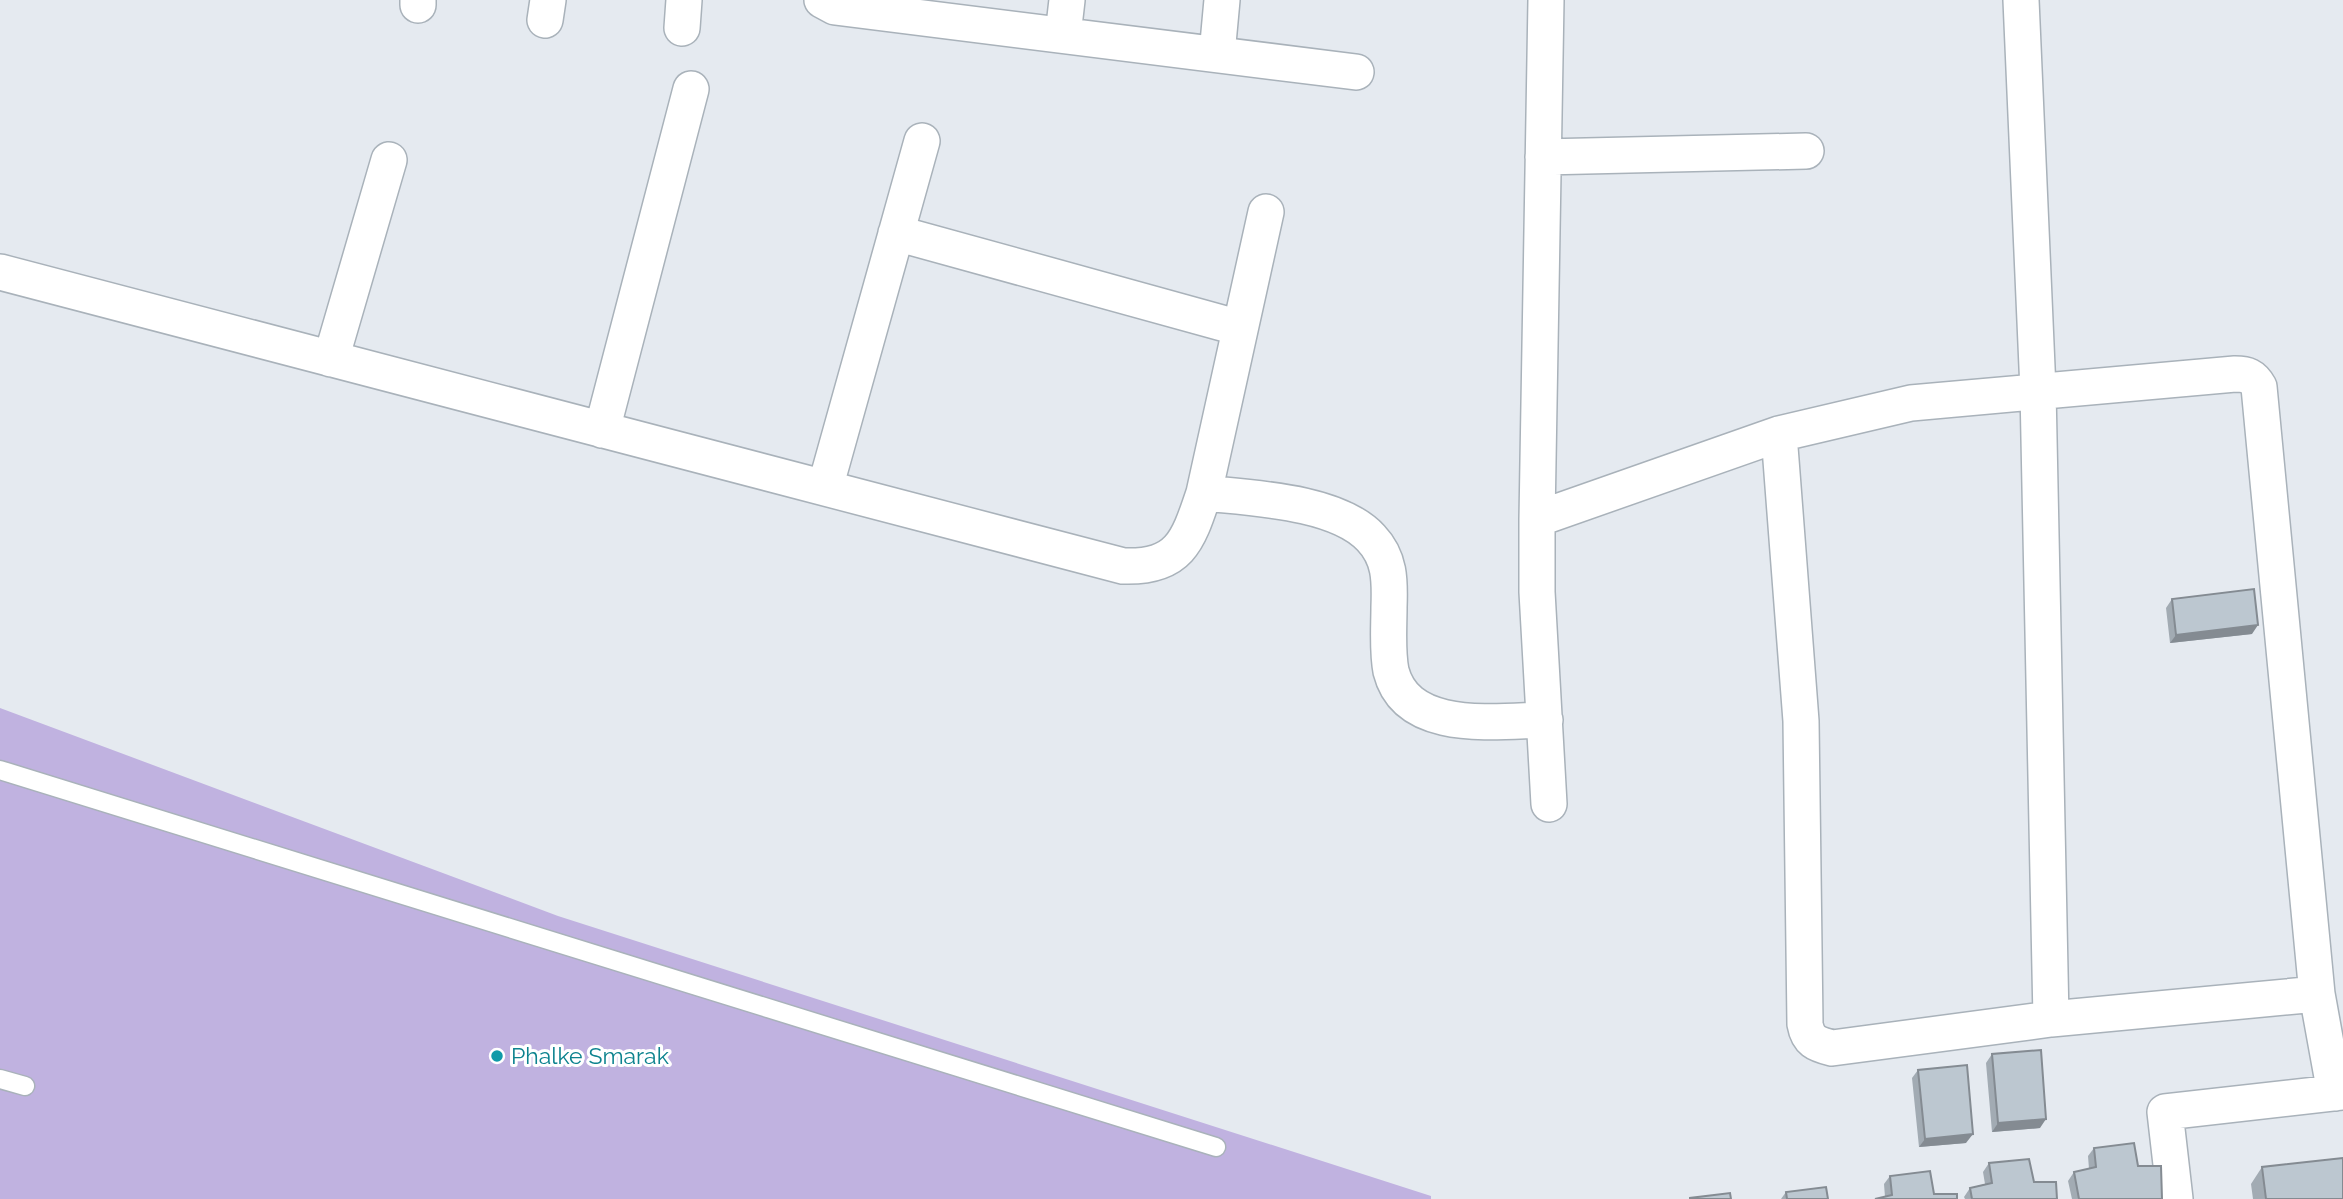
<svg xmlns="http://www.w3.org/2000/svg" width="2343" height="1199" font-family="Raleway,sans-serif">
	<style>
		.green { fill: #c0b2e0 }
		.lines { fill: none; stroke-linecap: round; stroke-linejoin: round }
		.lane-casing { stroke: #a9b2ba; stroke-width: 21 }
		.street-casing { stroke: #a9b2ba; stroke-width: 38 }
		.lane { stroke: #fff; stroke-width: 18 }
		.street { stroke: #fff; stroke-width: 35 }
		.wall { fill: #a2abb3 }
		.shaded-wall { fill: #848b92 }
		.building { fill: #bcc7d0; stroke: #848b92; stroke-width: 2 }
		.culture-dot { fill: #0f9aa8; stroke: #fff; stroke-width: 2.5 }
		.labels { text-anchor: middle; stroke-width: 6; stroke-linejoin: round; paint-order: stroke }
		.culture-label { font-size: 23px; fill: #0d838f; stroke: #fff; text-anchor: start }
	</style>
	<rect width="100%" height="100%" fill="#e5eaf0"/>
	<!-- green -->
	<path class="green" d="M0 708 558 916 1431 1196V1199H0Z"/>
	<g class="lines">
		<defs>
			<path id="lane" d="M0 770 1216 1147
				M0 1079 25 1086"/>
			<path id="street" d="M822 0 835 7 1356 72
				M1546 0 1537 519V592L1549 804
				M2021 0 2038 390 2051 1019
				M418 5V0
				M545 20 548 0
				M682 28 684 0
				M1063 35 1067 0
				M1217 54 1222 0
				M1543 157 1806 151
				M896 233 1240 328
				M0 272 1123 566C1180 568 1188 541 1204 493L1266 212
				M331 359 389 160
				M602 430 691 89
				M1779 434 1801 721 1805 1024C1808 1041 1816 1044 1832 1048L2051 1019 2317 994
				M825 488 922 141
				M1204 493C1251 498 1337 501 1371 538 1390 558 1390 580 1389 607 1389 627 1387 651 1391 671 1407 734 1495 721 1545 720
				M1537 519 1779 434 1911 403 2235 374C2247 374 2253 376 2259 387L2317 994 2335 1093
				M2175 1199 2165 1112 2343 1092"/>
		</defs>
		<!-- lane casing -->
		<use href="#lane" class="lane-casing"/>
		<!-- street casing -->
		<use href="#street" class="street-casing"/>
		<!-- lane -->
		<use href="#lane" class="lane"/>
		<!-- street -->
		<use href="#street" class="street"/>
	</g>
	<!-- wall -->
	<path class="wall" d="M2172 599 2252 634 2170 643 2166 608Z
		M1992 1054 2040 1128 1992 1132 1986 1063Z
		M1918 1070 1966 1143 1919 1147 1912 1078Z
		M2094 1148 2138 1166 2162 1199H2072L2068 1181 2074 1172 2089 1169 2088 1156Z
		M1989 1163 2034 1182 2057 1199H1965L1964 1197 1970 1188 1985 1184 1983 1172Z
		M2262 1167 2343 1199H2253L2251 1184Z
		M1890 1176 1934 1194 1885 1197 1884 1184Z
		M1786 1192 1828 1199H1781Z"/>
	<!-- shaded-wall -->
	<path class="shaded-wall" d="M2258 625 2252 634 2170 643 2176 635Z
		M2046 1119 2040 1128 1992 1132 1998 1123Z
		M1973 1134 1966 1143 1919 1147 1925 1139Z"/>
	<!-- building -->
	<path class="building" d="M2254 589 2258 625 2176 635 2172 599Z
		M2041 1050 2046 1119 1998 1123 1992 1054Z
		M1967 1065 1973 1134 1925 1139 1918 1070Z
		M2134 1143 2138 1166H2161L2162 1199H2079L2074 1172 2096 1167 2094 1148Z
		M2343 1158V1199H2266L2262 1167Z
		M2029 1159 2034 1182H2056L2057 1199H1972L1970 1188 1992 1183 1989 1163Z
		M1930 1171 1934 1194H1957V1199H1875L1892 1195 1890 1176Z
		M1826 1187 1828 1199H1787L1786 1192Z
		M1730 1193 1731 1199H1690V1198Z"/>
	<!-- markers -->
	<circle class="culture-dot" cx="497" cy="1056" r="7"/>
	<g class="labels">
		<!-- culture labels -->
		<g class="culture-label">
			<text x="511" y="1064">Phalke Smarak</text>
		</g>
	</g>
</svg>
